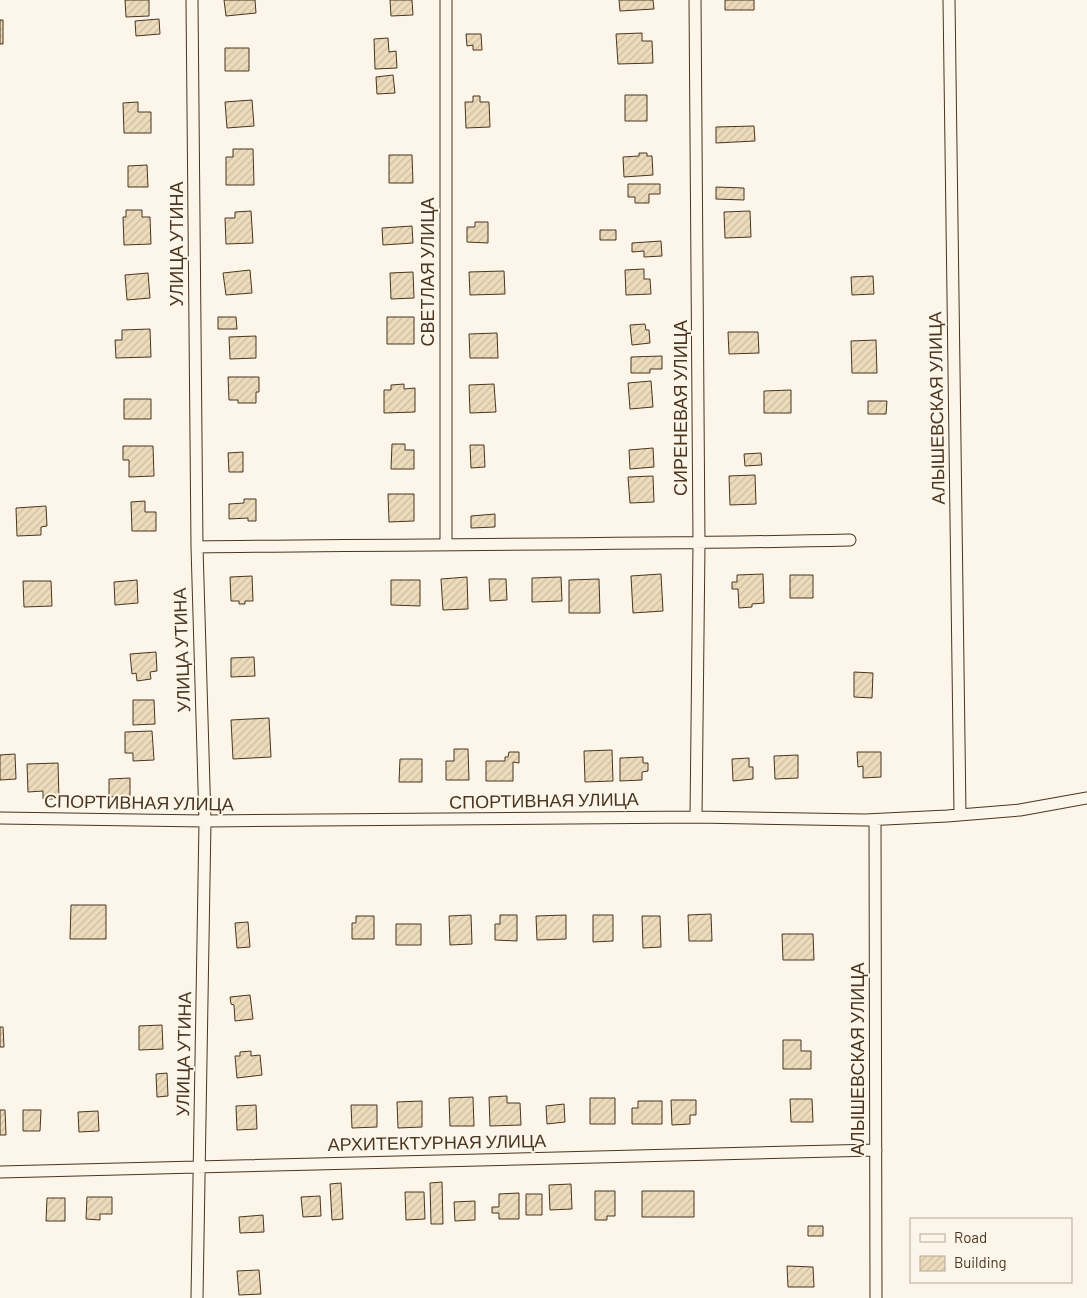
<svg xmlns="http://www.w3.org/2000/svg" width="1087" height="1298" font-family="Barlow,sans-serif">
	<style>
		.building { fill: url(#building-hatch); stroke: #4a3520 }
		.lines { fill: none; stroke-linecap: round; stroke-linejoin: round }
		.minor-casing { stroke: #4a3520; stroke-width: 13 }
		.minor { stroke: #fbf6e9; stroke-width: 11 }
		.labels { text-anchor: middle; stroke-width: 4; stroke-linejoin: round; paint-order: stroke }
		.street-label { font-size: 18px; fill: #4a3520; stroke: #fbf6e9 }
	</style>
	<defs>
		<pattern id="building-hatch" width="6" height="6" patternUnits="userSpaceOnUse" patternTransform="scale(1.25)"><rect width="6" height="6" fill="#ecdcbc"/><path d="M-1 1l2-2M0 6l6-6M5 7l2-2" fill="none" stroke="#ccbda1"/></pattern>
	</defs>
	<rect width="100%" height="100%" fill="#fbf6e9"/>
	<!-- building -->
	<path class="building" d="M125 0H149V16L126 17Z
		M224 0H255L256 13 226 16Z
		M390 0H412L413 15 391 16Z
		M619 0H653L654 9 620 11Z
		M725 0H754V10H725Z
		M159 19 160 34 136 36 135 21Z
		M0 20H3V44H0Z
		M642 33V41H652L653 63 618 64 616 34Z
		M466 34H481L482 50H473V45L467 46Z
		M388 38 389 52 396 51 397 68 375 69 374 39Z
		M225 48H249V71H225Z
		M393 75 395 93 377 94 376 77Z
		M625 95H647V121H625Z
		M473 96H480V102H489L490 127 466 128 465 102H473Z
		M252 100 254 126 227 128 225 102Z
		M138 102V112H151V133H124L123 103Z
		M754 126 755 141 716 143V127Z
		M233 149H253L254 185H226V157H233Z
		M639 153H647V156H652L653 175 624 177 623 157 639 156Z
		M389 155H412L413 183H389Z
		M147 165 148 187H128V166Z
		M628 184H660V194H649V203H635V197H628Z
		M716 187 744 188V200L716 199Z
		M126 210H142V217H150L151 244 124 245 123 217H126Z
		M251 211 253 243 226 244 225 218H235V212Z
		M750 211 751 237 725 238 724 212Z
		M475 222H488V243L467 242V227H475Z
		M412 226 413 243 383 245 382 228Z
		M600 230H616V240H600Z
		M661 241 662 256 644 257V251L632 252V243Z
		M644 269V279H650L651 294 626 295 625 270Z
		M250 270 252 293 226 295 223 273Z
		M504 271 505 294 470 295 469 272Z
		M413 272 414 298 391 299 390 273Z
		M148 273 150 298 127 300 125 275Z
		M873 276 874 294 852 295 851 277Z
		M218 317H236L237 329H218Z
		M387 317H414V344H387Z
		M645 324 646 330H649L650 343 632 345 630 325Z
		M150 329 151 357 116 358 115 340H122V330Z
		M728 332H758L759 353 729 354Z
		M497 333 498 358H470L469 334Z
		M256 336V358L230 359 229 337Z
		M876 340 877 373H852L851 341Z
		M662 356V369H650V373H631V357Z
		M228 377H259V392H256V403H238V400H229Z
		M651 381 653 407 630 409 628 383Z
		M404 384V389L415 388V412L384 413V390H391V385Z
		M494 384 496 412 470 413 469 385Z
		M791 390V413H764V391Z
		M124 399H151V419H124Z
		M868 401H887L886 414H868Z
		M392 444H405V450H414V469H391Z
		M470 445H484L485 467 471 468Z
		M123 446H153L154 476 129 477V460H123Z
		M653 448 654 467 630 469 629 450Z
		M243 452V472H229L228 453Z
		M761 453 762 465 745 466 744 454Z
		M755 475 756 504 730 505 729 476Z
		M653 476 654 502 630 503 628 477Z
		M388 494H414V521L389 522Z
		M244 499H256V521H248V518L229 519V504L244 503Z
		M145 501V512H156V531H132L131 502Z
		M46 506 47 526 41 527V535L17 536 16 508Z
		M495 514V527L471 528V516Z
		M661 574 663 611 633 613 631 576Z
		M763 574 764 603 752 604V607L739 608 738 589H732V582H737V575Z
		M790 575H813V598H790Z
		M252 576 253 601H245V604H239V601H231L230 577Z
		M467 577 468 609 443 610 441 579Z
		M561 577 562 601 532 602V578Z
		M489 579H506L507 600 490 601Z
		M599 579 600 613H569V580Z
		M137 580 138 603 115 605 114 582Z
		M391 580H420V606L391 605Z
		M23 581H51L52 606 24 607Z
		M156 652 157 671 150 672 151 679 137 681 136 673 132 674 130 654Z
		M254 657 255 676 231 677V658Z
		M854 672 873 673 872 698 854 697Z
		M133 700H154L155 724 133 725Z
		M269 718 271 757 233 759 231 720Z
		M152 731 154 760 133 761V753H125V732Z
		M454 749H468L469 780H446V761H454Z
		M612 750 613 781 585 782 584 751Z
		M509 752H519V763L513 762V781H486V761H505V757H508Z
		M857 752H881V777L863 778V766L858 767Z
		M15 754 16 779 0 780V755Z
		M798 755V778L775 779 774 756Z
		M643 757V763H648V771L642 772V780L620 781V758Z
		M749 758V767H753V779L733 781 732 759Z
		M400 759H422V782H399Z
		M58 763 59 799H43V791L28 792 27 764Z
		M130 778V796L109 797V779Z
		M71 905H106V939H70Z
		M711 914 712 941H689L688 915Z
		M471 915 472 944 450 945 449 916Z
		M500 915H517V941L495 940V924H500Z
		M566 915V939L537 940 536 916Z
		M593 915H613V941L593 942Z
		M356 916H374V939H352V923H356Z
		M642 916H660L661 947 643 948Z
		M248 922 250 947 237 948 235 923Z
		M396 924H421V945H396Z
		M782 934H813L814 960H783Z
		M250 995 253 1019 235 1021 234 1005 231 1004 230 997Z
		M162 1025 163 1049 139 1050V1026Z
		M0 1027H3L4 1047H0Z
		M783 1040H801V1051H811V1069H783Z
		M251 1051V1056L260 1055 262 1075 237 1078 235 1056H240V1052Z
		M167 1073 168 1096 157 1097 156 1074Z
		M507 1096V1103H520L521 1125 490 1126 489 1097Z
		M473 1097 474 1126H450L449 1098Z
		M590 1098H615V1124H590Z
		M790 1099H812L813 1122H791Z
		M671 1100H696V1115H690V1124L672 1125Z
		M422 1101V1127L398 1128 397 1102Z
		M638 1101H662V1124H632V1108H638Z
		M564 1104 565 1122 547 1124 546 1106Z
		M256 1105 257 1129 237 1130 236 1106Z
		M351 1105H377V1127L352 1128Z
		M0 1110H5L6 1135H0Z
		M23 1110H41L40 1131H23Z
		M98 1111 99 1131 79 1132 78 1112Z
		M442 1182 443 1224H431L430 1183Z
		M341 1183 343 1219 332 1220 330 1184Z
		M571 1184 572 1209 550 1210 549 1185Z
		M595 1191H615V1216H607V1220H595Z
		M642 1191H694V1217H642Z
		M405 1192H424L425 1219 406 1220Z
		M519 1193V1219H499V1213H492V1207H499V1194Z
		M526 1194H542V1215H526Z
		M320 1196 321 1216 303 1217 301 1197Z
		M87 1197H112V1214H100V1220L86 1219Z
		M47 1198H65V1221H46Z
		M475 1201V1220L455 1221 454 1202Z
		M263 1215 264 1232 240 1233 239 1217Z
		M808 1226H823V1236H808Z
		M787 1266 813 1267 814 1287H788Z
		M259 1270 261 1294 239 1295 237 1271Z"/>
	<g class="lines">
		<defs>
			<path id="minor" d="M192 0 197 547 205 821 197 1298
				M695 0 699 544 696 817
				M949 0 960 815
				M446 544V0
				M197 547C414 544 632 545 850 540
				M0 818 205 821 696 817 865 820 947 816 1020 810 1087 798
				M875 820 876 1298
				M0 1172 876 1150"/>
		</defs>
		<!-- minor casing -->
		<use href="#minor" class="minor-casing"/>
		<!-- minor -->
		<use href="#minor" class="minor"/>
	</g>
	<g class="labels">
		<!-- street labels -->
		<g class="street-label">
			<text transform="translate(177 244) rotate(-90)" y="6">УЛИЦА УТИНА</text>
			<text transform="translate(428 272) rotate(-90)" y="6">СВЕТЛАЯ УЛИЦА</text>
			<text transform="translate(681 408) rotate(-90)" y="6">СИРЕНЕВАЯ УЛИЦА</text>
			<text transform="translate(937 408) rotate(-91)" y="6">АЛЫШЕВСКАЯ УЛИЦА</text>
			<text transform="translate(182 650) rotate(-92)" y="6">УЛИЦА УТИНА</text>
			<text transform="translate(544 801) rotate(-1)" y="6">СПОРТИВНАЯ УЛИЦА</text>
			<text transform="translate(139 803) rotate(1)" y="6">СПОРТИВНАЯ УЛИЦА</text>
			<text transform="translate(184 1054) rotate(-89)" y="6">УЛИЦА УТИНА</text>
			<text transform="translate(858 1059) rotate(-90)" y="6">АЛЫШЕВСКАЯ УЛИЦА</text>
			<text transform="translate(437 1143) rotate(-1)" y="6">АРХИТЕКТУРНАЯ УЛИЦА</text>
		</g>
	</g>
	<!-- legend -->
	<rect x="910" y="1218" width="162" height="65" fill="#fbf6e9" stroke="#b4a999"/>
	<rect x="920" y="1234" width="25" height="8" fill="#fbf6e9" stroke="#b4a999"/>
	<text x="954" y="1243" font-size="15" fill="#4a3520">Road</text>
	<rect x="920" y="1256" width="25" height="15" fill="url(#building-hatch)" stroke="#b4a999"/>
	<text x="954" y="1268" font-size="15" fill="#4a3520">Building</text>
</svg>
